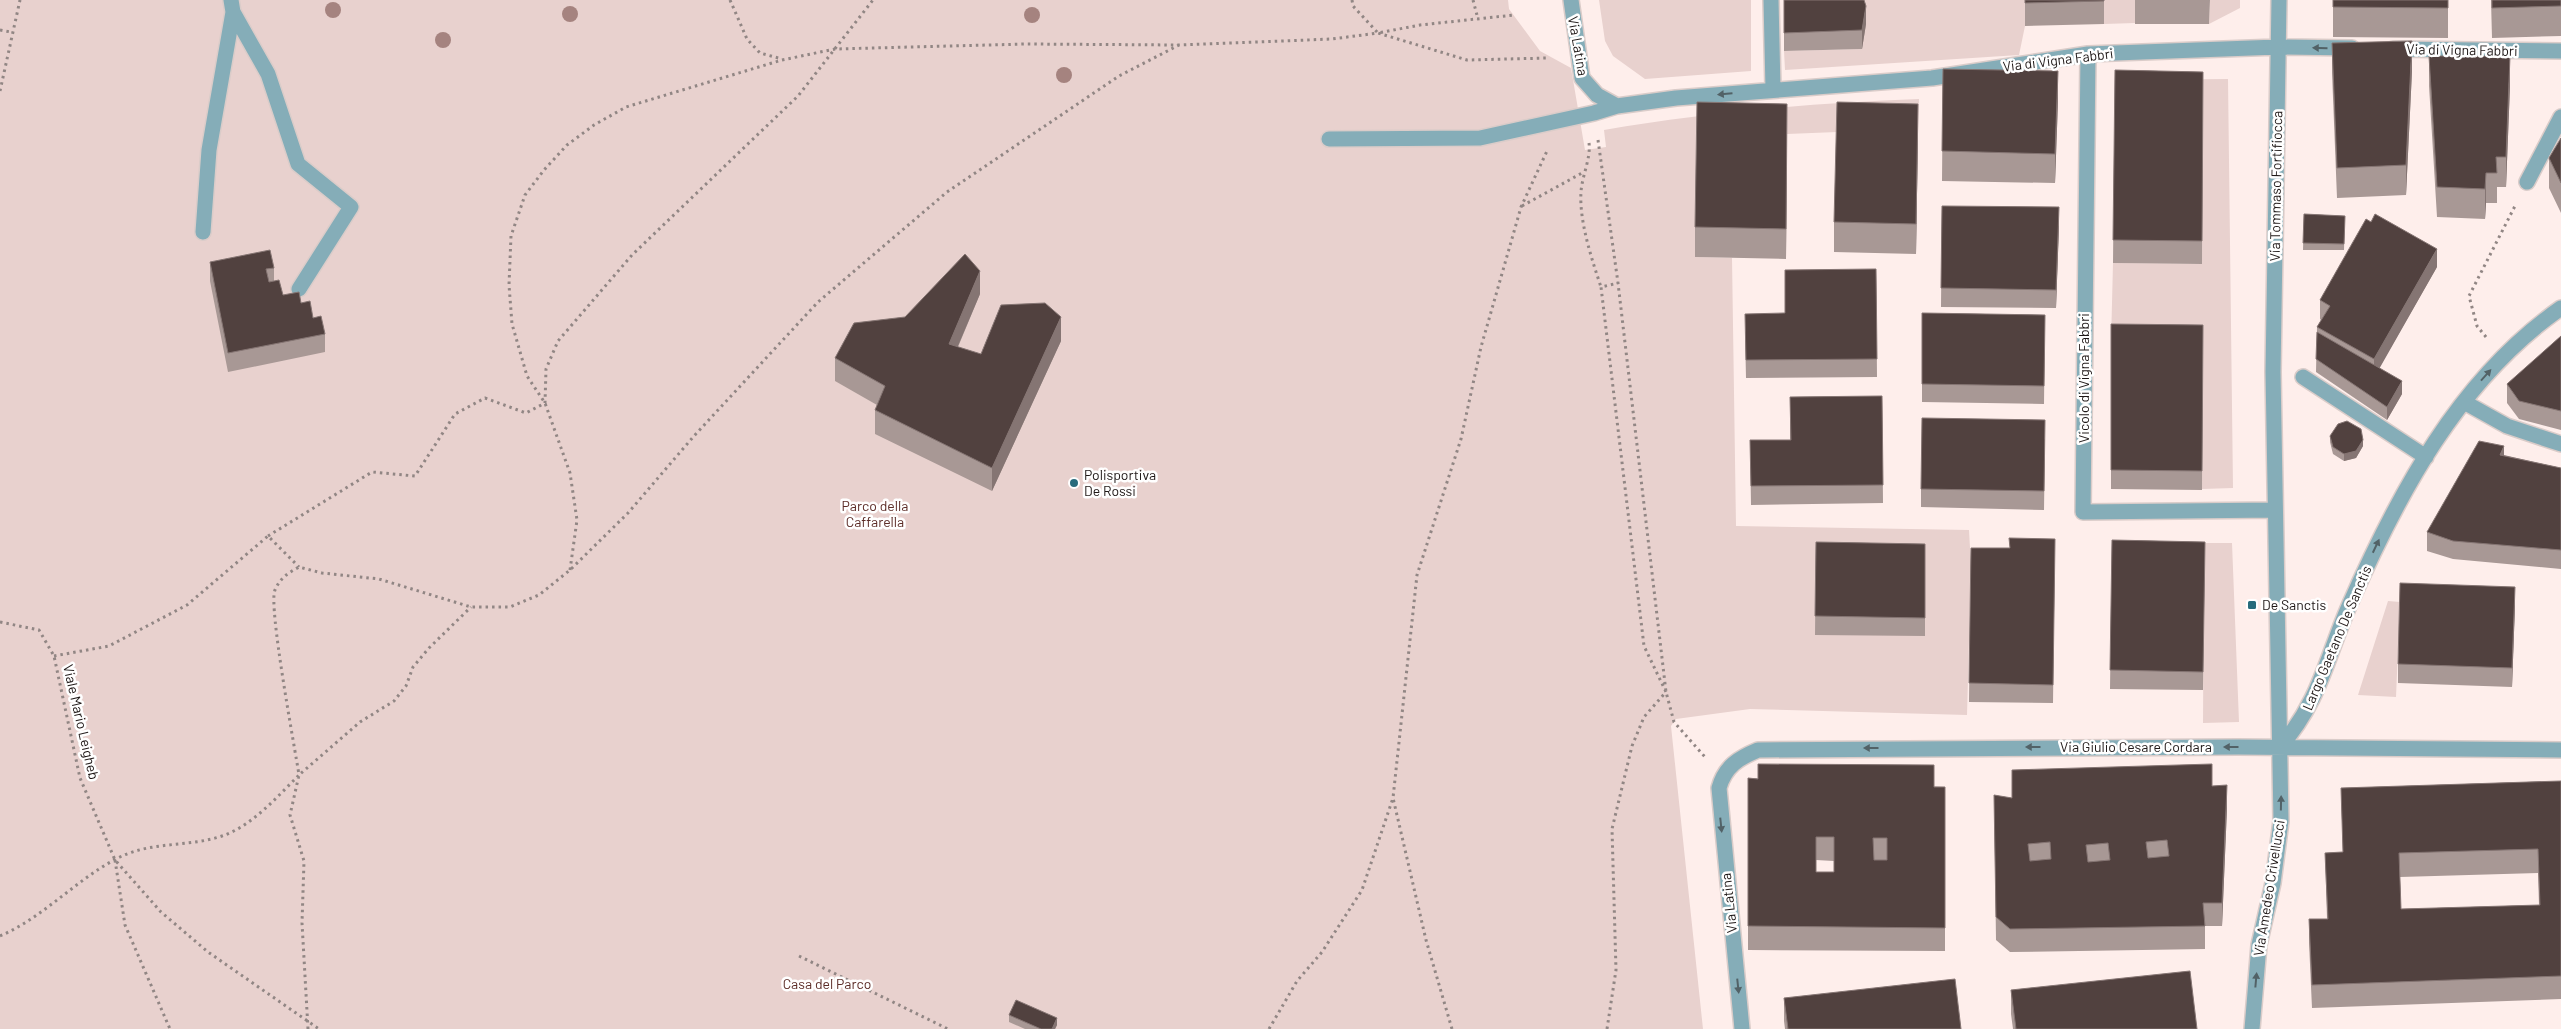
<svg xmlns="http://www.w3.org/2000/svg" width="2561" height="1029" font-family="Barlow,sans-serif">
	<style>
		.green { fill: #e8d1ce }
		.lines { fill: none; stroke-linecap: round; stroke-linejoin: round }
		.minor-casing { stroke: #daccc9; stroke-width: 18 }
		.path { stroke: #918684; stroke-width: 3; stroke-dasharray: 2.5 4; stroke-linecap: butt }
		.minor { stroke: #85adb8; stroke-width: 15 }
		.tree { fill: #a5837f }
		.wall { fill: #a89895; fill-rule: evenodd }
		.shaded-wall { fill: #857573 }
		.building { fill: #51413f; stroke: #857573; fill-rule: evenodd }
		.oneway { fill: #526267 }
		.poi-dot { fill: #276b7c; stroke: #fff; stroke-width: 2 }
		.labels { text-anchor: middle; stroke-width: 5; stroke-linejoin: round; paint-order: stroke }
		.street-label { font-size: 14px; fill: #1e1716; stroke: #fff }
		.poi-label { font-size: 14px; fill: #1e1716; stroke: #fff; text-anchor: start }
		.park-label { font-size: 14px; fill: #5c2c27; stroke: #fff }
	</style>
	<rect width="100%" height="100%" fill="#feeeeb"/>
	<!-- green -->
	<path class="green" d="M0 0H1508L1509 9 1540 51 1571 68 1585 150 1606 147 1604 130C1708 112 1813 103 1919 99L1918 134 1837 132 1787 134 1695 257 1732 258 1736 526 1969 530 1971 566 1967 715 1750 709 1676 719 1671 726 1703 1029H0Z
		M1599 0H1751V71L1645 79 1613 56 1605 41Z
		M1854 0H2025V26L2019 55 1785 70 1784 51 1862 49Z
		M2103 0H2135V23L2104 24Z
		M2210 0H2240V8L2209 24Z
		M2228 79 2233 488 2202 489 2203 343H2111L2113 263 2202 264 2203 96 2116 80Z
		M2204 543H2232L2239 722 2203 723Z
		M2388 601 2400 602 2396 697 2358 695Z"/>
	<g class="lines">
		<defs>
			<path id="minor" d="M231 0 233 12 268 74 298 164 351 207 299 289
				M1571 0 1582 78 1597 95 1617 106
				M1771 0 1773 89
				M2393 49 2561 51
				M2088 54 2083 512 2275 510
				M1329 139 1480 138 1594 113 1617 106 1676 98 1932 78 2088 54 2278 47 2352 48
				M2527 182 2561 117
				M203 232 209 150 233 12
				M2303 377 2426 457
				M2464 402 2507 426 2561 444
				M2280 747C2320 701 2326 659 2349 606 2398 494 2459 379 2561 308
				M1742 1029 1719 788C1725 766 1739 758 1758 750L2238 747 2561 750
				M2252 1029 2259 945 2273 883 2281 821 2273 372 2279 0"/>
		</defs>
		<!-- minor casing -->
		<use href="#minor" class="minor-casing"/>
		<!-- path -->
		<path class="path" d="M730 0 747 39 760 53 782 59
			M1352 0 1353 6 1378 33 1420 25 1514 15
			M1473 0 1478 19
			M0 30 11 32
			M0 91 20 0
			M1598 140 1618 283 1666 692 1674 722 1705 757
			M1589 143C1591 158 1582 176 1581 192 1579 221 1592 260 1601 287
			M1522 206 1582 173
			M2486 337 2477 326 2469 296 2516 204
			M268 536 372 472 415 476 455 414 485 398 526 413 545 403 546 369 558 341 632 255 798 96 873 0
			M570 570 577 520 570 473 545 403 527 376 512 324 509 285 511 236 525 195 544 170 567 145 594 125 626 107 782 60 835 49 1026 44 1179 45 1332 39 1378 33 1467 60 1548 58
			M0 622 39 630 54 656 80 778 115 860 161 912 208 952 319 1029
			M54 656 109 646 187 605 268 536 299 567
			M115 860 125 925 170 1029
			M0 936C42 918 74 882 114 860 150 840 187 848 222 836 252 826 277 797 299 775 295 749 268 605 275 590 280 578 288 573 299 567L322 573 379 579 471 607H510L539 595 570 570 628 513 694 436 818 302 947 192 1119 76 1179 45
			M799 956 948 1029
			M308 1029 302 923 304 861 290 815 299 775 360 722 394 701 406 686 413 667 429 648 471 607
			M1269 1029 1297 981 1322 952 1362 890 1393 798
			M1452 1029 1426 940 1393 798 1417 575 1461 439 1481 347 1521 207 1547 151
			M1607 1029 1616 970 1612 829 1632 746 1644 717 1666 692 1644 646 1601 287 1618 283"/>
		<!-- minor -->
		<use href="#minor" class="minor"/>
	</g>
	<!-- trees -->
	<g class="tree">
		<circle cx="333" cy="10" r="8"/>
		<circle cx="570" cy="14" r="8"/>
		<circle cx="1032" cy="15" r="8"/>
		<circle cx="443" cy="40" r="8"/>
		<circle cx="1064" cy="75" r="8"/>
	</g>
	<!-- wall -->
	<path class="wall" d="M1784 0 1866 24 1862 49 1784 51Z
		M2025 0H2104V24L2025 26Z
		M2135 0H2210L2209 24H2135Z
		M2333 0H2448V38L2333 37Z
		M2491 0H2561V36L2492 38Z
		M2332 43 2412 71 2406 195 2337 198 2332 73Z
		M2429 56 2510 86 2506 187H2497V203H2486L2485 219 2437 217 2429 86Z
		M1943 69 2058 101 2055 183 1942 181Z
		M2115 70 2203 72 2202 264 2113 263Z
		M1787 134 1786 259 1695 257V227Z
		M1918 134 1916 254 1834 252V222Z
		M2561 138V213L2549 188V158Z
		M1942 206 2059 226 2056 308 1941 307Z
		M2304 214 2345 216 2344 250H2303Z
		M210 262 274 268V281L283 295 301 303 325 334V352L228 372 210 281Z
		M2437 267 2379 368 2402 394 2387 420 2316 372 2317 327 2321 320 2320 319V300Z
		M1876 269 1877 377 1746 378 1745 332 1785 313Z
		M980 294 958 347 981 354 1061 341 992 491 875 434V410L877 405 835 381V358L905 317Z
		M1922 313 2045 315 2044 404 1922 402Z
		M2111 324 2203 325 2202 490 2111 489Z
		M2561 336V430L2519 419 2507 403V384Z
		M1882 396 1883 503 1751 505 1750 440H1790V397Z
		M2330 436 2363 446 2356 458 2344 461 2333 454 2330 442Z
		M2045 439 2044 510 1921 507V489Z
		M2504 455 2561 468V569L2453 559 2427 551V532Z
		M2055 539 2053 703 1969 702 1971 548H2009Z
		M2112 540 2205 542 2203 690 2110 689Z
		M1816 542 1925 544V636L1815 635Z
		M2515 605 2512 687 2398 683V664Z
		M1748 778 1945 787V951L1748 950ZM1816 860 1834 861V872H1816Z
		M2561 781V999L2312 1008 2309 943V919H2327L2325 853 2343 852 2341 788ZM2538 873 2539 905 2401 909 2400 877Z
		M2212 786 2227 808 2222 926H2205V949L2010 952 1996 940 1994 795 2012 798Z
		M2011 990 2197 1029H2013L2011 1014Z
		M1784 998 1961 1029H1785L1784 1021Z
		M1009 1015 1057 1025 1055 1029H1025L1009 1022Z"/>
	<!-- shaded-wall -->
	<path class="shaded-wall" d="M1866 6V24L1862 49V30Z
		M2412 41V71L2406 195V165Z
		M2510 56V86L2506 187V157Z
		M2058 71V101L2055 183V154Z
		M1787 104V134L1786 259V229Z
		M1918 104V134L1916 254V224Z
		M2486 173V203L2485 219V189Z
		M2059 207V226L2056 308V290Z
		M2437 249V267L2374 378V359Z
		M980 271V294L949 367V344Z
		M1061 317V341L992 491V468Z
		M2402 381V394L2387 420V407Z
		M2363 440V446L2356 458 2344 461V454Z
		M2504 446V465L2500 455Z
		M2515 587V605L2512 687V668Z
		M2227 785V808L2222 926V903Z
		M1057 1018V1025L1055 1029H1052Z"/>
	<!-- building -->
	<path class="building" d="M1784 0H1864L1866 6 1862 30 1784 33Z
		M2025 0H2104V1L2025 3Z
		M2333 0H2448V8L2333 7Z
		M2492 0H2561V6L2492 8Z
		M2412 41 2406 165 2337 168 2332 43Z
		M2429 56H2510L2506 157H2496L2497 173H2486L2485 189 2437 187Z
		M1943 69 2058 71 2055 154 1942 151Z
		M2115 70 2203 72 2202 241 2113 240Z
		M1697 102 1787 104 1786 229 1695 227Z
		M1837 102 1918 104 1916 224 1834 222Z
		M2561 138V183L2549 158Z
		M1942 206 2059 207 2056 290 1941 288Z
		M2304 214 2345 216 2344 244 2303 243Z
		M2375 214 2437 249 2374 359 2317 327 2330 306 2320 300 2366 219 2371 222Z
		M270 250 274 268 266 269 269 282 279 280 283 295 299 292 301 303 310 301 313 318 321 316 325 334 228 353 210 262Z
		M965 254 980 271 949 344 981 354 1001 305 1045 303 1061 317 992 468 875 410 885 386 835 358 854 323 905 317Z
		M1876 269 1877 359 1746 360 1745 314 1785 313V270Z
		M1922 313 2045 315 2044 386 1922 384Z
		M2111 324 2203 325 2202 471 2111 470Z
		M2317 332 2402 381 2387 407 2316 359Z
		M2561 336V411L2519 401 2507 384Z
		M1882 396 1883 485 1751 486 1750 440H1791L1790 397Z
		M1922 418 2045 420 2044 491 1921 489Z
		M2347 421 2361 429 2363 440 2356 451 2344 454 2333 447 2330 436 2338 424Z
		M2479 441 2504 446 2500 455 2561 468V550L2453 541 2427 532Z
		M2009 538 2055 539 2053 685 1969 683 1971 548H2010Z
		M2112 540 2205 542 2203 672 2110 670Z
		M1816 542 1925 544V618L1815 616Z
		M2400 583 2515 587 2512 668 2398 664Z
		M1758 764 1934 765V787H1945V928L1748 926V778L1758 779ZM1816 837H1834V872H1816ZM1873 838H1887V860H1874Z
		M2212 764V786L2227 785 2222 903H2203L2205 926 2010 929 1996 917 1994 795 2012 798V770ZM2167 840 2169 856 2148 858 2146 842ZM2050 842 2051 859 2030 861 2028 844ZM2108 843 2110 860 2088 862 2086 845Z
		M2561 781V976L2312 985 2309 919H2328L2325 853 2343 852 2341 788ZM2538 849 2540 905 2401 909 2399 853Z
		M2190 971 2197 1029H2016L2011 990Z
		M1955 979 1961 1029H1788L1784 998Z
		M1016 1000 1057 1018 1052 1029H1041L1009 1015Z"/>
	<!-- one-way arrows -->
	<defs><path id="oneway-solid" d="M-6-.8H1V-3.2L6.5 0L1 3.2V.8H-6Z" transform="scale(1.25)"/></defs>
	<g class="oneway">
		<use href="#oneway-solid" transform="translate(2320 48) rotate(-179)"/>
		<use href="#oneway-solid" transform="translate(1725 94) rotate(175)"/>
		<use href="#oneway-solid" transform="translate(2486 375) rotate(-48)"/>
		<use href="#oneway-solid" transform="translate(2376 546) rotate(-65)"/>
		<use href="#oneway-solid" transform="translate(2033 747) rotate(180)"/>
		<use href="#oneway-solid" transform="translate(2231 747) rotate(180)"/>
		<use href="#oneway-solid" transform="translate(1871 748) rotate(180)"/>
		<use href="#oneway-solid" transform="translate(2281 803) rotate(-89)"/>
		<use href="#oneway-solid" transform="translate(1721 825) rotate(84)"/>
		<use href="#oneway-solid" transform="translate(2256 980) rotate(-85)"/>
		<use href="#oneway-solid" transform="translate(1738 986) rotate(84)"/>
	</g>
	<!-- markers -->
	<g class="poi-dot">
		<circle cx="1074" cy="483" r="5"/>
		<rect x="2247" y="600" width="10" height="10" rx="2.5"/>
	</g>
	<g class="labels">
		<!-- street labels -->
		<g class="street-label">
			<text transform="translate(1578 46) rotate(80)" y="5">Via Latina</text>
			<text transform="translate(2462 50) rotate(1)" y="5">Via di Vigna Fabbri</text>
			<text transform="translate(2058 60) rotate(-7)" y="5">Via di Vigna Fabbri</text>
			<text transform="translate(2276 186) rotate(-89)" y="5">Via Tommaso Fortifiocca</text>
			<text transform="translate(2084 378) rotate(-90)" y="5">Vicolo di Vigna Fabbri</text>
			<text transform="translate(2337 638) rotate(-67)" y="5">Largo Gaetano De Sanctis</text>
			<text transform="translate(81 722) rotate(77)" y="5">Viale Mario Leigheb</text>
			<text x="2136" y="752">Via Giulio Cesare Cordara</text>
			<text transform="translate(2269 888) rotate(-81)" y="5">Via Amedeo Crivellucci</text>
			<text transform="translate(1729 903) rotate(-96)" y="5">Via Latina</text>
		</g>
		<!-- poi labels -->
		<g class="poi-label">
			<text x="1084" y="480">Polisportiva<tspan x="1084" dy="16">De Rossi</tspan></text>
			<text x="2262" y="610">De Sanctis</text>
		</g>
		<!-- park labels -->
		<g class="park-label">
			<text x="875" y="511">Parco della<tspan x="875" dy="16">Caffarella</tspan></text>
			<text x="827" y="989">Casa del Parco</text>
		</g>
	</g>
</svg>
